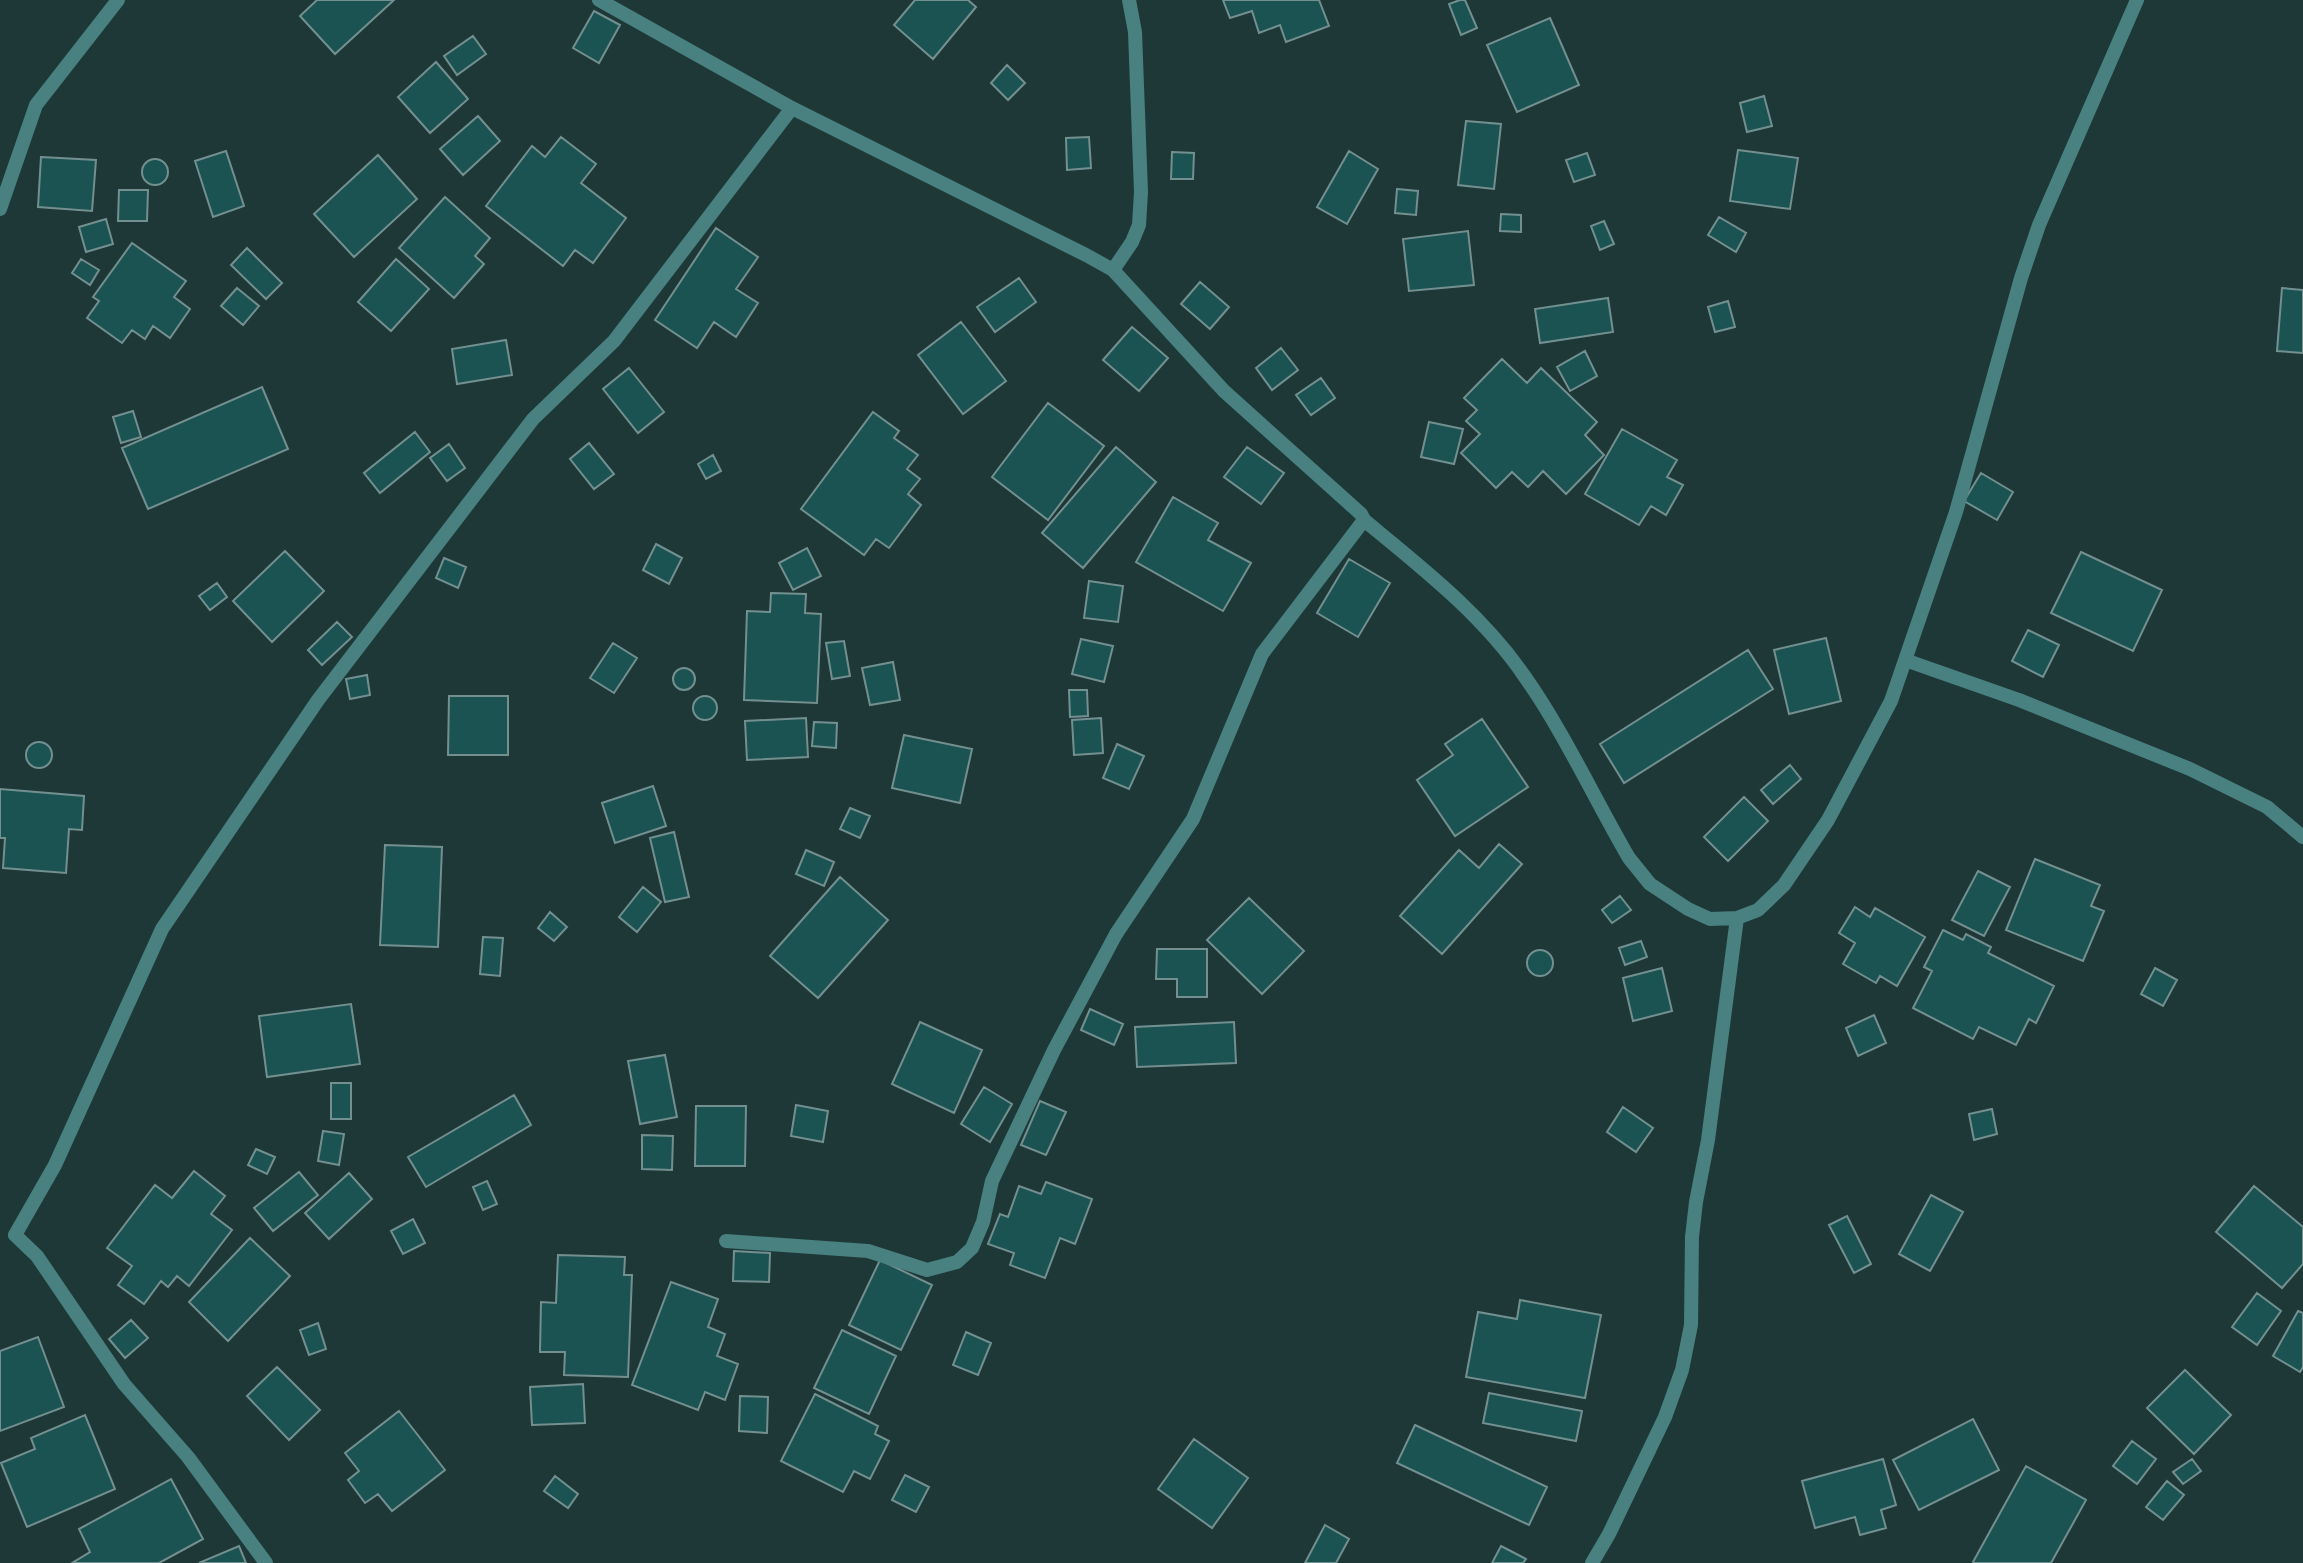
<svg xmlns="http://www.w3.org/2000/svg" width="2303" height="1563" font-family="'Varela Round',sans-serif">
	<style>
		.building { fill: #1b5252; stroke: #738f8f; stroke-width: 2 }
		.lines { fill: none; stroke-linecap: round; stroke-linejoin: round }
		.minor { stroke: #498080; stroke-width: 14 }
	</style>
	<rect width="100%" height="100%" fill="#1e3838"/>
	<!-- building -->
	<path class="building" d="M317 0H394L335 54 300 16Z
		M915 0H968L976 7 933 59 894 25Z
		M1223 0H1319L1329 26 1286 42 1280 25 1259 33 1252 11 1230 18Z
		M1460 0H1465L1477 28 1461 35 1449 4Z
		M594 11 620 25 599 63 573 48Z
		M1550 18 1579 85 1517 112 1487 45Z
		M473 36 486 54 457 75 444 56Z
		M436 62 468 99 430 133 398 97Z
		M1007 65 1025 83 1008 100 991 83Z
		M1764 96 1772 126 1747 132 1740 103Z
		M478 116 500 141 463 175 440 149Z
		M1466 121 1501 124 1494 189 1458 185Z
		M561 137 596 164 581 183 626 218 593 263 575 250 563 266 486 206 532 146 545 157Z
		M1089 137 1091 168 1067 170 1066 138Z
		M1738 150 1798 158 1790 209 1730 201Z
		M226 151 244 206 213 217 195 161Z
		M1349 151 1378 169 1347 224 1317 207Z
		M1172 152 1194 153 1193 179H1171Z
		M1587 153 1595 175 1574 182 1566 160Z
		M378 155 417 199 354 257 314 214Z
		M41 157 96 160 92 211 38 207Z
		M142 172a13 13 0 1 1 26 0a13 13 0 1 1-26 0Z
		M1397 189 1418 191 1416 215 1395 213Z
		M119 190H148L147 221H118Z
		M445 197 490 238 475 256 484 264 454 298 399 248Z
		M1501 214 1521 215V232L1500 231Z
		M1719 217 1746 233 1736 252 1708 235Z
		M106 219 113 244 86 252 79 227Z
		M1604 221 1614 244 1600 250 1591 226Z
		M716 228 758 257 736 289 758 303 736 337 714 322 697 348 655 320Z
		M1468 231 1474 285 1409 291 1403 239Z
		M132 243 186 281 174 297 190 309 170 338 153 326 145 339 132 330 122 343 87 318 99 301 93 297Z
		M247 248 282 283 266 299 231 265Z
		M81 259 99 270 90 285 72 273Z
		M396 259 429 289 391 331 358 302Z
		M1019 278 1036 302 995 332 977 307Z
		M1200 282 1229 307 1210 329 1181 304Z
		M237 288 259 306 243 325 221 306Z
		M2282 288 2303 290V353L2277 351Z
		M1608 298 1613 332 1540 343 1535 309Z
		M1728 301 1735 327 1715 332 1708 307Z
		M961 322 1006 381 963 414 918 355Z
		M1132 327 1168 358 1139 391 1103 360Z
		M506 340 512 375 457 384 452 349Z
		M1281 348 1298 370 1272 390 1256 368Z
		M1585 351 1597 376 1570 391 1557 367Z
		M1502 359 1527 383 1541 368 1597 422 1585 435 1604 455 1566 494 1543 471 1528 487 1512 472 1496 488 1461 453 1480 434 1466 421 1477 410 1464 398Z
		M629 368 664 412 638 433 603 389Z
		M1321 378 1335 398 1311 415 1296 395Z
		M262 387 288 449 148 509 122 448Z
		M1048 403 1104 446 1048 520 992 477Z
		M133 411 141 437 121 443 113 417Z
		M873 412 899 431 894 438 918 455 907 469 920 479 908 494 921 505 889 548 876 539 864 555 801 509Z
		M1429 422 1463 429 1454 464 1421 457Z
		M1622 429 1677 460 1667 477 1683 485 1666 515 1651 506 1639 525 1585 494Z
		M415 432 430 452 380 493 364 473Z
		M589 443 614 474 594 489 570 459Z
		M449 444 465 468 447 481 430 458Z
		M1116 447 1156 482 1083 568 1042 533Z
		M1247 447 1284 473 1261 504 1224 477Z
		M713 455 721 471 706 479 698 464Z
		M1981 473 2013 492 1997 520 1964 501Z
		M1173 497 1218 523 1208 540 1251 563 1223 611 1136 562Z
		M656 544 682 558 669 584 643 570Z
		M807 548 821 576 793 590 779 563Z
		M285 551 324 591 272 642 233 601Z
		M2081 552 2162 590 2133 651 2051 613Z
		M444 558 466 567 458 588 436 578Z
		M1349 559 1390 583 1358 637 1317 613Z
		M1089 581 1123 586 1118 622 1084 618Z
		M217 583 227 597 210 610 199 596Z
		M771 593 806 594 805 613 821 614 817 703 744 700 747 611 770 612Z
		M337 622 352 637 322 665 308 650Z
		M2028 630 2059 645 2043 677 2012 661Z
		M1826 638 1841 701 1789 714 1774 650Z
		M1081 639 1113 646 1104 682 1072 674Z
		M844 641 850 676 832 679 826 643Z
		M613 643 637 658 614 693 590 678Z
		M1748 650 1773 689 1624 783 1600 744Z
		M893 662 900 700 870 705 862 668Z
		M673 679a11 11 0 1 1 22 0a11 11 0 1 1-22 0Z
		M367 675 370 695 350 699 346 679Z
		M1069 690H1087L1088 716 1070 717Z
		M449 696H508V755H448Z
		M693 708a12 12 0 1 1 24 0a12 12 0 1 1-24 0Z
		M806 718 808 757 747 760 745 721Z
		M1101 718 1103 753 1074 755 1072 720Z
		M1482 719 1528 787 1455 836 1417 780 1453 755 1445 744Z
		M814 722 837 723 836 748 812 746Z
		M904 735 972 749 960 803 892 788Z
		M26 755a13 13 0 1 1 26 0a13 13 0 1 1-26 0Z
		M1117 744 1144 756 1129 789 1103 778Z
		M1790 765 1801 779 1773 804 1761 790Z
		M653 786 666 826 615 843 602 803Z
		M0 789 84 796 82 830 69 829 66 873 3 868 5 838H0Z
		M1744 797 1768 821 1728 861 1704 837Z
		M850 808 870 816 860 838 840 829Z
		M674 832 689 897 665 902 650 838Z
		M1499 844 1522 864 1442 954 1400 916 1459 850 1479 868Z
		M385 845 442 847 438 947 380 945Z
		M806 850 834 862 824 886 796 874Z
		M2035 859 2100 885 2091 906 2104 911 2083 961 2006 930Z
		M1978 871 2010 887 1984 936 1952 920Z
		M840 877 888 920 818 998 770 956Z
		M643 887 661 902 637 932 619 917Z
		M1620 896 1631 910 1612 923 1602 910Z
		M1249 898 1304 951 1262 994 1207 940Z
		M1855 907 1870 917 1875 908 1925 937 1897 986 1880 976 1876 983 1843 964 1855 943 1839 933Z
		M550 912 567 927 554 941 538 928Z
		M1943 930 1963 940 1966 934 1991 947 1988 953 2054 986 2036 1023 2029 1019 2016 1045 1979 1027 1973 1039 1913 1008 1932 971 1924 967Z
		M483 937 503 938 500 976 480 974Z
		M1641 941 1647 957 1625 965 1619 948Z
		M1157 949H1207V997H1177V979H1156Z
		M1527 963a13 13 0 1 1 26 0a13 13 0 1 1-26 0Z
		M1662 968 1672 1011 1633 1021 1623 978Z
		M2155 968 2177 980 2163 1006 2141 994Z
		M351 1004 360 1064 267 1077 259 1016Z
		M1090 1009 1123 1024 1114 1045 1081 1030Z
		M1874 1015 1886 1043 1858 1056 1846 1028Z
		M920 1022 982 1050 954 1113 892 1084Z
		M1234 1022 1236 1063 1137 1067 1135 1027Z
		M665 1055 677 1117 640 1124 628 1061Z
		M331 1083H351V1119H331Z
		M984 1087 1012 1104 990 1142 961 1124Z
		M514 1095 531 1125 426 1187 408 1157Z
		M1040 1101 1066 1112 1046 1155 1021 1145Z
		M796 1105 828 1111 823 1142 791 1136Z
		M696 1106H746L745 1166H695Z
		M1623 1107 1653 1128 1636 1152 1607 1132Z
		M1992 1109 1997 1134 1974 1140 1969 1114Z
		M323 1131 344 1134 339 1165 318 1161Z
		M642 1135 673 1136 672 1170 642 1169Z
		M256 1149 275 1157 267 1174 248 1165Z
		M194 1171 225 1196 211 1214 232 1230 189 1286 177 1276 168 1287 161 1281 144 1304 118 1285 132 1266 107 1248 155 1185 172 1198Z
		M299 1172 318 1195 273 1231 254 1208Z
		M349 1173 372 1199 329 1239 305 1213Z
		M487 1181 497 1204 483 1210 473 1187Z
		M1046 1182 1092 1199 1075 1244 1060 1238 1045 1278 1010 1265 1014 1253 988 1244 1000 1214 1008 1217 1019 1186 1041 1194Z
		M2254 1186 2303 1227V1264L2282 1288 2216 1232Z
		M1931 1195 1963 1212 1930 1271 1899 1254Z
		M1847 1216 1871 1264 1854 1273 1829 1225Z
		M413 1219 425 1243 403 1254 391 1231Z
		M250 1238 290 1276 228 1341 189 1302Z
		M734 1251 770 1253 769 1282 733 1281Z
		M558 1255 625 1257 624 1275H632L628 1377 564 1375 565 1352H540L541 1302 556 1303Z
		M880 1260 932 1285 901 1350 849 1325Z
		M671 1282 718 1299 708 1327 725 1334 717 1356 738 1364 725 1400 705 1392 698 1410 632 1385Z
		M2257 1293 2281 1311 2257 1345 2232 1327Z
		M1520 1300 1601 1315 1585 1398 1466 1377 1478 1312 1517 1319Z
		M2298 1311 2303 1313V1367L2300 1372 2273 1356Z
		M131 1320 148 1338 125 1358 109 1339Z
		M318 1323 326 1349 309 1355 300 1330Z
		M842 1330 896 1356 869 1414 814 1388Z
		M966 1332 991 1343 978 1375 953 1365Z
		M38 1337 64 1407 0 1431V1351Z
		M277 1367 320 1410 289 1440 247 1396Z
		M2185 1370 2231 1415 2194 1454 2147 1408Z
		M583 1384 585 1423 532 1425 530 1387Z
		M1489 1393 1582 1411 1576 1441 1483 1423Z
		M815 1394 878 1426 875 1434 889 1441 870 1479 854 1471 843 1492 781 1461Z
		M740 1396 768 1397 767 1433 739 1431Z
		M399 1411 445 1470 392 1511 378 1494 365 1503 348 1480 359 1471 345 1453Z
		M85 1415 115 1489 27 1527 1 1463 35 1449 31 1438Z
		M1973 1419 1999 1470 1919 1510 1893 1460Z
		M1415 1425 1547 1487 1529 1525 1397 1463Z
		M1194 1439 1248 1478 1212 1528 1158 1489Z
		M2132 1441 2156 1459 2137 1484 2113 1466Z
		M1883 1459 1896 1505 1881 1510 1886 1528 1860 1535 1855 1517 1815 1528 1802 1481Z
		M2192 1459 2201 1471 2183 1484 2173 1472Z
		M2026 1466 2086 1500 2051 1563H1974L1973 1562Z
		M905 1475 929 1487 916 1512 892 1500Z
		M555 1476 578 1494 568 1508 544 1491Z
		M171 1479 203 1539 159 1563H72L90 1552 79 1529Z
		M2167 1481 2184 1495 2163 1520 2146 1507Z
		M1325 1525 1349 1539 1336 1563H1305Z
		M239 1546 246 1563H199Z
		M1501 1546 1526 1559 1523 1563H1492Z"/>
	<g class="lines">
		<!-- minor -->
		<path class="minor" d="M599 0 792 108 1086 255 1113 270
			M1129 0 1135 32 1141 192 1139 225 1132 242 1113 270 1224 391 1361 514 1364 520C1421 567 1483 615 1525 677 1565 734 1594 798 1629 858L1650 884 1688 909 1710 919 1737 918
			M0 209 36 105 118 0
			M1905 660 2019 700 2190 769 2267 807 2303 837
			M726 1241 868 1251 927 1270 957 1262 972 1248 983 1222 992 1181 1054 1050 1116 934 1193 819 1262 654 1364 520
			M266 1563 188 1457 124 1384 37 1256 15 1235 55 1165 162 929 318 700 533 419 614 341 792 108
			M1592 1563 1609 1534 1665 1417 1682 1370 1691 1325 1692 1237 1696 1202 1708 1140 1737 918 1758 910 1784 885 1828 820 1891 701 1956 512 2021 278 2039 225 2137 0"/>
	</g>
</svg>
